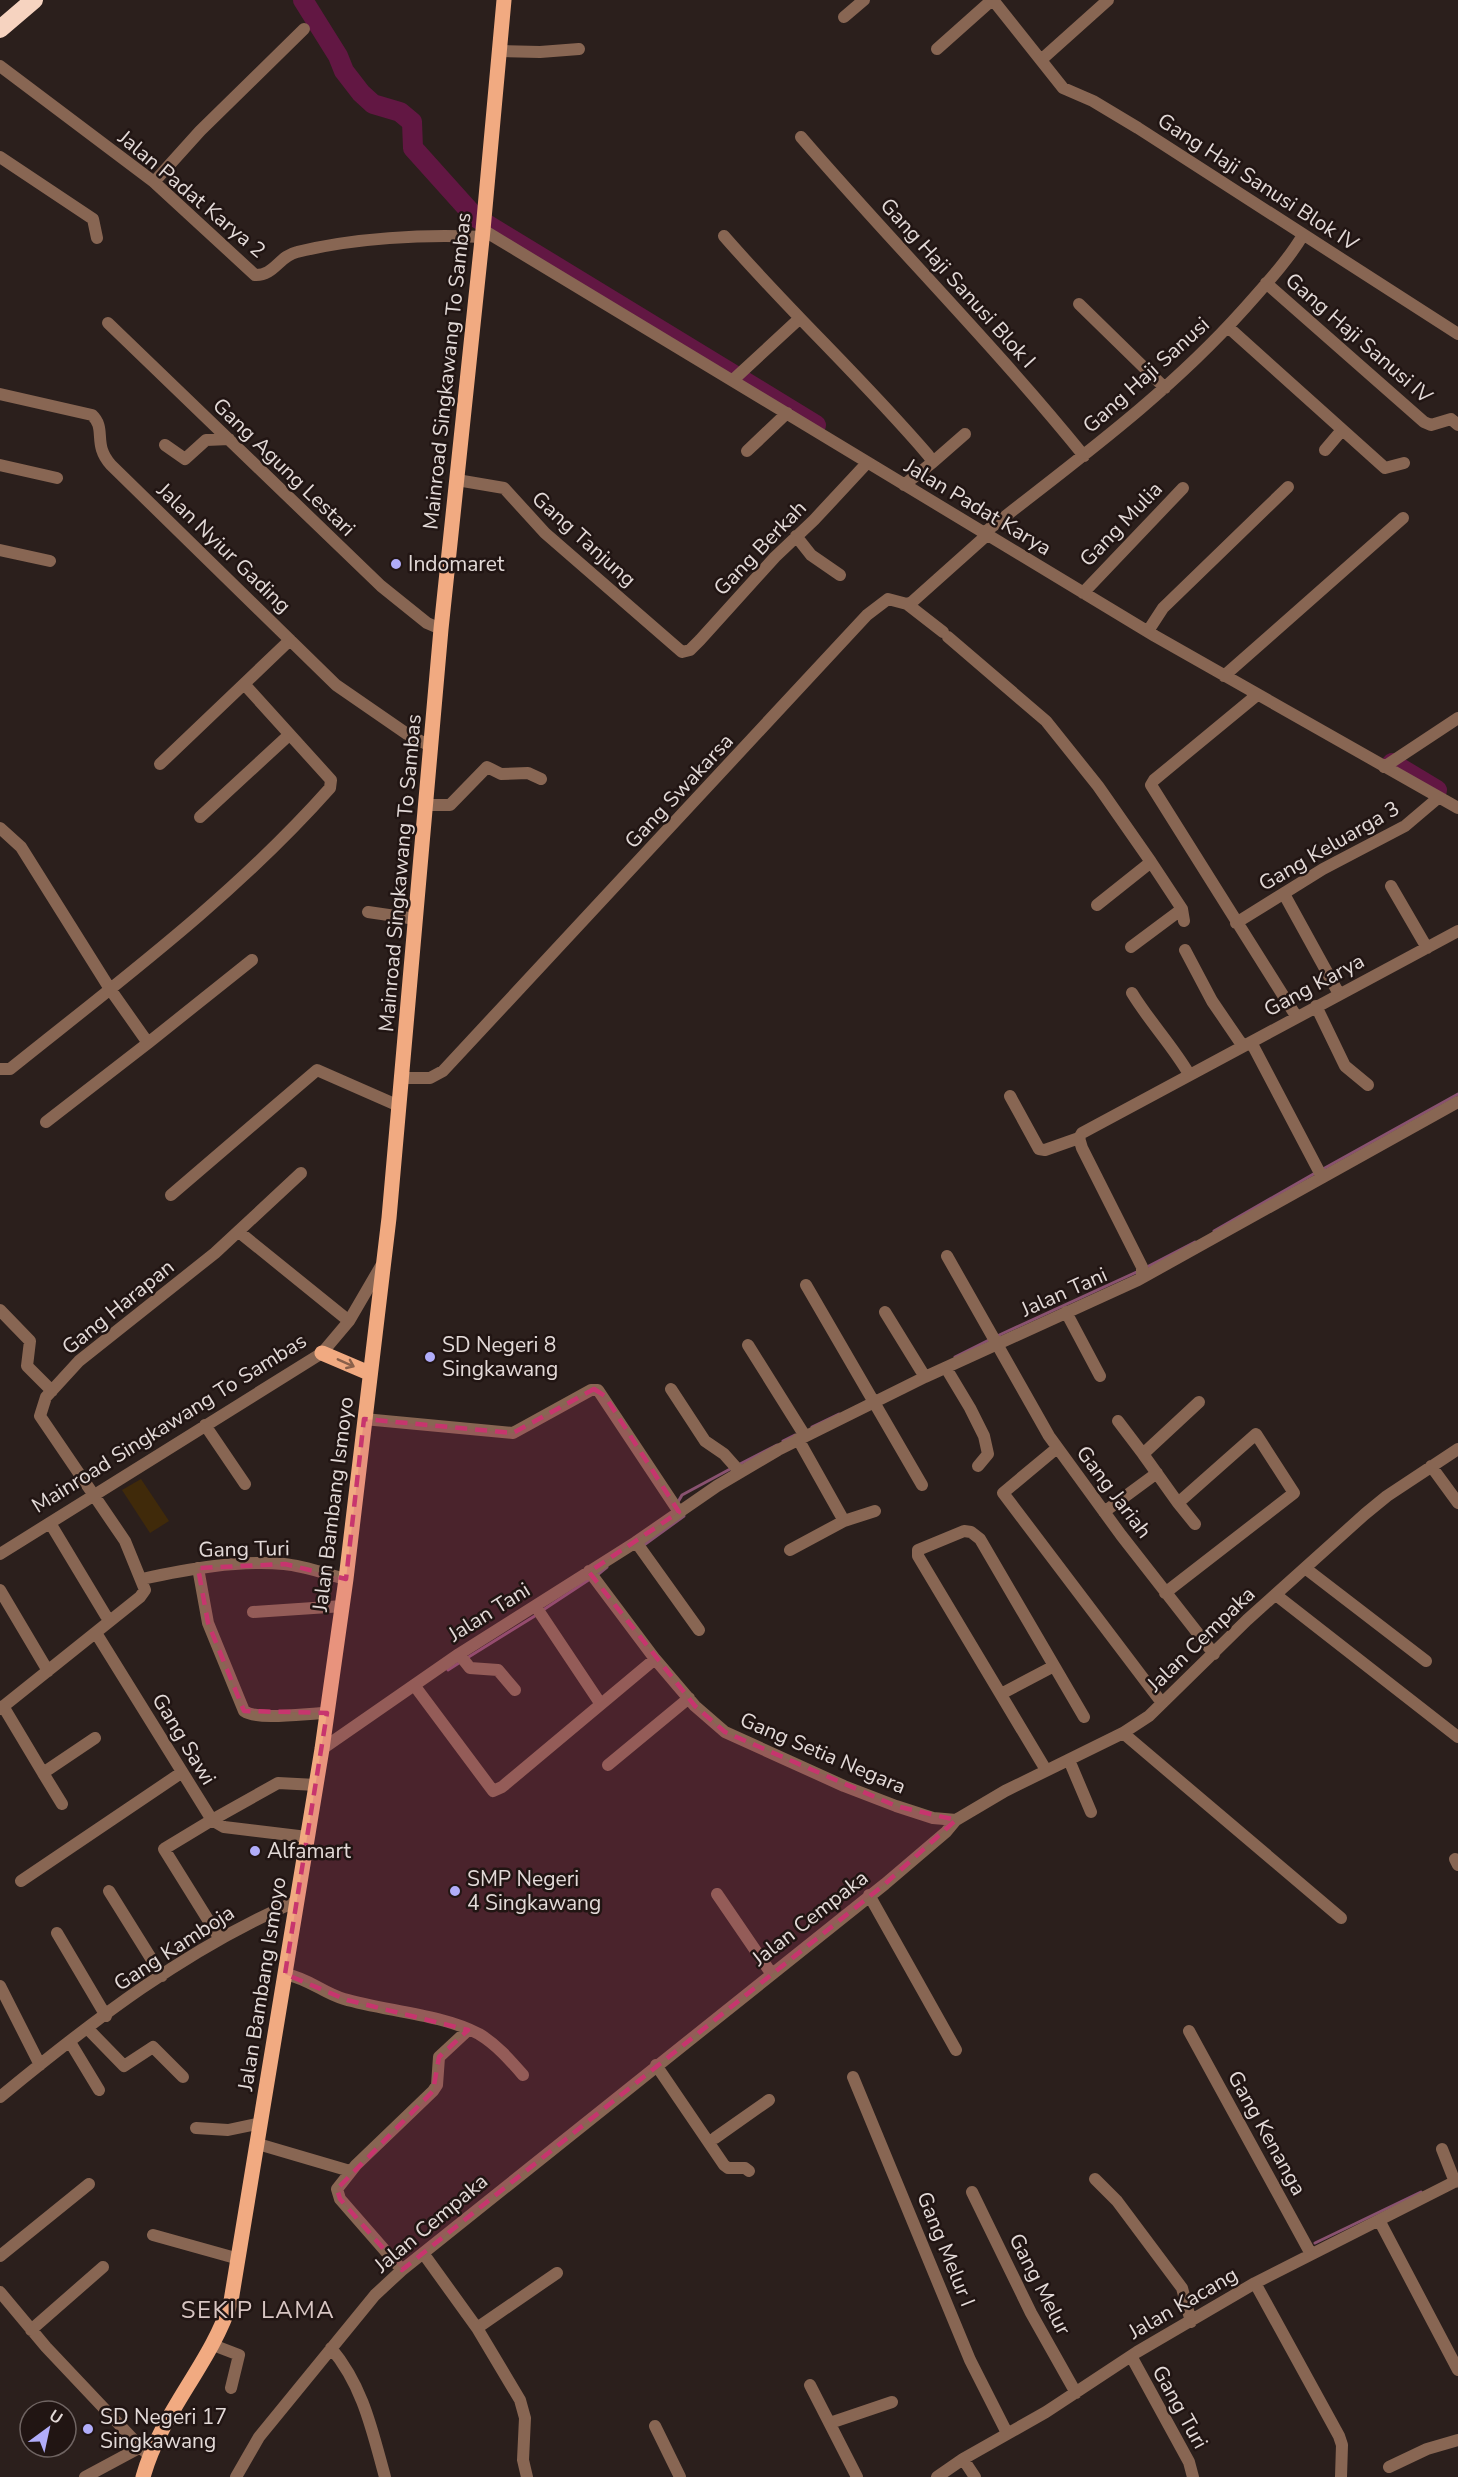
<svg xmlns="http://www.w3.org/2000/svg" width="1458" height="2477" font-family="'Nunito Sans',sans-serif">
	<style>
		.green { fill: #402a0a }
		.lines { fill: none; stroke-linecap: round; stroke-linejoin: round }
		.stream { stroke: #895270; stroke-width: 3 }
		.river { stroke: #621743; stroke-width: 20 }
		.minor { stroke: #886653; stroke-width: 12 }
		.major { stroke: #f1aa81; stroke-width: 15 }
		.highway { stroke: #f6d3c0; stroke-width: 18 }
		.oneway { stroke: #89604a }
		.marked { fill: #c7356e; fill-opacity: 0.2; stroke: #c7356e; stroke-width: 4.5; stroke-dasharray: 12 8; stroke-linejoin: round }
		.poi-dot { fill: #b1adfa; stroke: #211513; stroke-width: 2 }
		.labels { text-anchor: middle; stroke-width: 5; stroke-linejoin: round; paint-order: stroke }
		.street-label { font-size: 21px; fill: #e3dad8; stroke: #211513 }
		.poi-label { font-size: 21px; fill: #e3dad8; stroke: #211513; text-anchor: start }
		.quarter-label { font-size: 24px; letter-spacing: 1.5px; fill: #d7c5c2; stroke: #211513 }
	</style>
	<rect width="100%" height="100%" fill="#2b1f1c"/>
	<!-- green -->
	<path class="green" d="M141 1479 169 1521 150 1533 122 1490Z"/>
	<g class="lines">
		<!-- stream -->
		<path class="stream" d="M1323 1169 1458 1094
			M1214 1231 1317 1172
			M1145 1268 1195 1242
			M995 1337 1139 1271
			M955 1357 989 1340
			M812 1427 839 1414
			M783 1441 795 1435
			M738 1465 777 1445
			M678 1502 682 1495 732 1468
			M644 1545 684 1516 682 1513
			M596 1576 607 1567
			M543 1610 590 1579
			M467 1658 538 1614
			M448 1670 462 1661
			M1315 2243 1421 2192"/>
		<!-- river -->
		<path class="river" d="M303 0 338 56 344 71 361 93 373 104 400 112 412 122 413 148 475 217 816 425
			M1392 763 1437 790"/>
		<!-- minor -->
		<path class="minor" d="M993 0 1063 88 1093 101 1138 128 1458 334
			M844 17 864 0
			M937 49 992 0
			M499 51 540 52 579 49
			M1041 60 1108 0
			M0 66 154 182 255 275C274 276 279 256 297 252 354 238 424 234 482 237
			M801 137C894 245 995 346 1084 456
			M0 157 93 219 97 238
			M154 182 200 131 304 29
			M483 230 1155 636 1458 808
			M724 236C790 312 863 379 928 455L933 462 904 485
			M1266 283 1424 422 1431 425 1451 419 1458 425
			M1079 304 1165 388
			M108 323 381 586 427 623 441 629
			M1228 327 1385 468 1404 463
			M733 380 799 319
			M0 394 92 415C107 429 92 444 111 465L336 685 407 734 432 747
			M165 445 185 459 206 440 229 439
			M1325 450 1342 430
			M747 451 787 413
			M933 462 965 434
			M0 465 57 478
			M457 480 504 488 545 533 682 652 690 650 700 640 775 557 814 520 867 463
			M984 533C1074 462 1166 396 1243 310 1264 286 1287 262 1303 235
			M796 536 811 555 840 575
			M0 550 50 561
			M1083 593 1183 488
			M907 604 943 632
			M1148 631 1163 608 1288 487
			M948 637 1046 721 1098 786 1151 862 1182 909 1184 921
			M1224 676 1403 518
			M1257 695 1154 780 1151 785 1296 1016
			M160 764 290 640
			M1384 767 1458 718
			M427 805H450L487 767 501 774 528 773 541 779
			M200 817 289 735
			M0 828 21 847 110 989 148 1043 252 960
			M1391 886 1427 948
			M1284 894 1339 994
			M1097 905 1151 862
			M368 912 416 919
			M1236 923 1323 869 1405 826 1438 798
			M1131 947 1182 909
			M1185 950 1212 1001 1240 1042 1245 1045
			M1132 993C1149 1021 1172 1045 1189 1074
			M1316 1006 1345 1066 1368 1085
			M1251 1042 1322 1177
			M0 1069H10C121 980 235 895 330 788L331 780 245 685
			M402 1078H430L443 1071 867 615 888 599 907 604 912 602 987 535
			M1010 1096 1039 1149 1045 1150 1079 1138
			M46 1122 148 1043
			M171 1195 317 1070 399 1106
			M239 1232 349 1321
			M947 1256 1049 1436 1121 1535 1214 1654
			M1142 1277V1267L1082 1148 1079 1138 1082 1133 1458 931
			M806 1285 922 1485
			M0 1310 30 1341 27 1366 52 1391
			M885 1312 925 1377
			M1066 1312 1100 1376
			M748 1345 805 1436
			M946 1368 970 1408 984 1436 988 1454 978 1466
			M671 1389 705 1441 724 1454 740 1472
			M364 1419 513 1433 591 1390H598L679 1512
			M1118 1421 1143 1454
			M205 1425 245 1484
			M798 1439 844 1521 875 1511
			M1057 1448 1003 1493 1162 1703
			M1431 1466 1458 1503
			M1178 1503 1143 1454 1199 1402
			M1104 1512 1157 1473
			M50 1523 106 1616
			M636 1542 699 1630
			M790 1550 844 1521
			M0 1554 322 1353 349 1321 381 1266
			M198 1568 208 1623 244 1711C259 1721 308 1713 327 1713
			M1305 1568 1426 1661
			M589 1571 655 1659 695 1706 725 1732 844 1786 896 1806 933 1818 956 1820
			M142 1579C188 1569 237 1560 284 1564 305 1566 326 1574 346 1579
			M0 1590 48 1671
			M1165 1593 1294 1493 1256 1434 1178 1503 1195 1524
			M1276 1595 1458 1737
			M536 1607 600 1703
			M253 1612 343 1606
			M96 1633 212 1820 278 1783 316 1785
			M459 1654 470 1668 498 1670 515 1690
			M414 1685 493 1791 502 1787 655 1659
			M1001 1694 1054 1666
			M3 1706 43 1773 95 1738
			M0 1709 140 1597 145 1590 125 1541 40 1416 46 1397 79 1361 215 1253 301 1173
			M1123 1733 1341 1918
			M322 1749 459 1654 636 1542 717 1486 778 1450 925 1377 1138 1280 1458 1102
			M1069 1760 1091 1812
			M608 1765 689 1698
			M1046 1770 918 1556V1550L964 1531 971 1532 980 1539 1084 1717
			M43 1773 62 1804
			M1455 1859 1458 1865
			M21 1881 181 1773
			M109 1891 162 1976
			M717 1894 771 1973
			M869 1895 956 2050
			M57 1933 106 2016
			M220 1939 164 1849 212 1820 224 1827 307 1837
			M285 1974C310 1979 323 1993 344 1999 385 2011 441 2014 479 2034 496 2044 510 2060 523 2075
			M0 1986 40 2065
			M88 2029 124 2066 153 2047 183 2077
			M1189 2031 1311 2254
			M70 2042 99 2090
			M656 2065 724 2165 728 2168H745L749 2171
			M853 2077 970 2360 1007 2433
			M0 2097C91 2022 188 1947 297 1901
			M196 2128 228 2130 261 2123
			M715 2138 769 2100
			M258 2144 350 2171
			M1442 2149 1455 2182
			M1095 2179 1117 2201 1182 2288 1191 2322
			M972 2192 1031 2313 1076 2393
			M1379 2220 1458 2370
			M153 2235 239 2259
			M423 2253 477 2328 520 2400 525 2418 523 2460 527 2477
			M0 2256 89 2184
			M402 2270 340 2199 337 2189 356 2165 433 2091 437 2085 439 2057 468 2030
			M1255 2283 1339 2436 1342 2445 1341 2477
			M0 2292 46 2347 149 2456
			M477 2328 557 2273
			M31 2330 103 2267
			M213 2345 239 2355 231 2388
			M331 2348C363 2386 372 2430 385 2477
			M1131 2356 1189 2462 1193 2477
			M810 2385 857 2477
			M830 2423 892 2402
			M655 2426 680 2477
			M963 2459 975 2477
			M1389 2467 1427 2449 1458 2440
			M85 2477 139 2448
			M236 2477 259 2437 375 2295 402 2270 885 1884 946 1832 956 1820 1005 1791 1123 1733 1149 1716 1247 1620 1365 1514 1387 1496 1458 1449
			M937 2477 963 2459 1046 2412 1137 2352 1255 2283 1458 2180"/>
		<!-- major -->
		<path class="major" d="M322 1353 369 1373
			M143 2477C161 2412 211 2364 231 2301L322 1749 346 1579 389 1218 441 629 483 230 504 0"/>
		<!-- highway -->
		<path class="highway" d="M0 29 34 0"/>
	</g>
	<!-- one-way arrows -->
	<defs><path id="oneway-shaft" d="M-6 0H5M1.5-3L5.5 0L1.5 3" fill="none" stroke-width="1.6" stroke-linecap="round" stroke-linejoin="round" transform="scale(1.5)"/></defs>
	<use class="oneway" href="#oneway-shaft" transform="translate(346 1363) rotate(24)"/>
	<!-- marked area -->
	<path class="marked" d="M594 1389 605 1396 679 1512 589 1572 695 1706 725 1732 896 1806 956 1820 885 1884 402 2270 340 2199 337 2189 433 2091 439 2057 468 2030 347 2000 285 1974 327 1713 244 1711 208 1623 198 1568 285 1564 346 1579 364 1419 513 1433Z"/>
	<!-- markers -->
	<g class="poi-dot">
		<circle cx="396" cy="564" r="6"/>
		<circle cx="430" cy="1357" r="6"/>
		<circle cx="255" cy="1851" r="6"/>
		<circle cx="455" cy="1891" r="6"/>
		<circle cx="88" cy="2429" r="6"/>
	</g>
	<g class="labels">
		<!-- street labels -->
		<g class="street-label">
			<text transform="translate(1258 182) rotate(33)" y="7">Gang Haji Sanusi Blok IV</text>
			<text transform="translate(192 194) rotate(40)" y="7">Jalan Padat Karya 2</text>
			<text transform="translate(958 283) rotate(48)" y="7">Gang Haji Sanusi Blok I</text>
			<text transform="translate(1359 338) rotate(41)" y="7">Gang Haji Sanusi IV</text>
			<text transform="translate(447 371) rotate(-84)" y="7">Mainroad Singkawang To Sambas</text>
			<text transform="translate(1146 375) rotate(-42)" y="7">Gang Haji Sanusi</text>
			<text transform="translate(284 467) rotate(44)" y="7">Gang Agung Lestari</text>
			<text transform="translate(978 507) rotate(31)" y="7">Jalan Padat Karya</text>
			<text transform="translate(1121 524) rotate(-46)" y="7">Gang Mulia</text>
			<text transform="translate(584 539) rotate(42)" y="7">Gang Tanjung</text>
			<text transform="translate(224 548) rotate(44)" y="7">Jalan Nyiur Gading</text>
			<text transform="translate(760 548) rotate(-46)" y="7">Gang Berkah</text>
			<text transform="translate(679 791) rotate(-47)" y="7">Gang Swakarsa</text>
			<text transform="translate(1329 846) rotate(-30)" y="7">Gang Keluarga 3</text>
			<text transform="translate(400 873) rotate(-85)" y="7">Mainroad Singkawang To Sambas</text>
			<text transform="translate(1314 985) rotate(-28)" y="7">Gang Karya</text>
			<text transform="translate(1064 1292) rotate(-24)" y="7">Jalan Tani</text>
			<text transform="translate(118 1307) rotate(-39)" y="7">Gang Harapan</text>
			<text transform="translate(169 1423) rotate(-32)" y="7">Mainroad Singkawang To Sambas</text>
			<text transform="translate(1114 1492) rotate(53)" y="7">Gang Jariah</text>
			<text transform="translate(333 1504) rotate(-83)" y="7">Jalan Bambang Ismoyo</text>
			<text transform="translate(244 1549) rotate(-1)" y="7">Gang Turi</text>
			<text transform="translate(489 1612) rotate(-32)" y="7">Jalan Tani</text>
			<text transform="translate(1201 1639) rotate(-44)" y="7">Jalan Cempaka</text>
			<text transform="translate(184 1739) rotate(59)" y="7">Gang Sawi</text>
			<text transform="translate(823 1753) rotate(23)" y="7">Gang Setia Negara</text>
			<text transform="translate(810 1918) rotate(-38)" y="7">Jalan Cempaka</text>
			<text transform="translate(174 1948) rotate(-33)" y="7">Gang Kamboja</text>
			<text transform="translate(262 1984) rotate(-81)" y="7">Jalan Bambang Ismoyo</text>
			<text transform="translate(1267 2133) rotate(61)" y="7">Gang Kenanga</text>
			<text transform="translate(431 2223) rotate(-40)" y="7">Jalan Cempaka</text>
			<text transform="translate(946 2249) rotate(68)" y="7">Gang Melur I</text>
			<text transform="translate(1040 2284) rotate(63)" y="7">Gang Melur</text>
			<text transform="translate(1183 2303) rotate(-30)" y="7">Jalan Kacang</text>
			<text transform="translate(1180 2407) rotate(61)" y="7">Gang Turi</text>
		</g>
		<!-- poi labels -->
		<g class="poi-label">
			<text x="408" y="571">Indomaret</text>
			<text x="442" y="1352">SD Negeri 8<tspan x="442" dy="24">Singkawang</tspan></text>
			<text x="267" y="1858">Alfamart</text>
			<text x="467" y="1886">SMP Negeri<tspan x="467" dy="24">4 Singkawang</tspan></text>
			<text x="100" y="2424">SD Negeri 17<tspan x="100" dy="24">Singkawang</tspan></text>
		</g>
		<!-- quarter labels -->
		<g class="quarter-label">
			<text x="258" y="2318">SEKIP LAMA</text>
		</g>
	</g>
	<!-- north arrow -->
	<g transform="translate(48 2429) rotate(33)"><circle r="28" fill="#211513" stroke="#6f6462" stroke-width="1.5"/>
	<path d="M0-4.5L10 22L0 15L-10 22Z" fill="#b1adfa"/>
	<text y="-9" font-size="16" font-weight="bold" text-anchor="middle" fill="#e3dad8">U</text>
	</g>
</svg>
